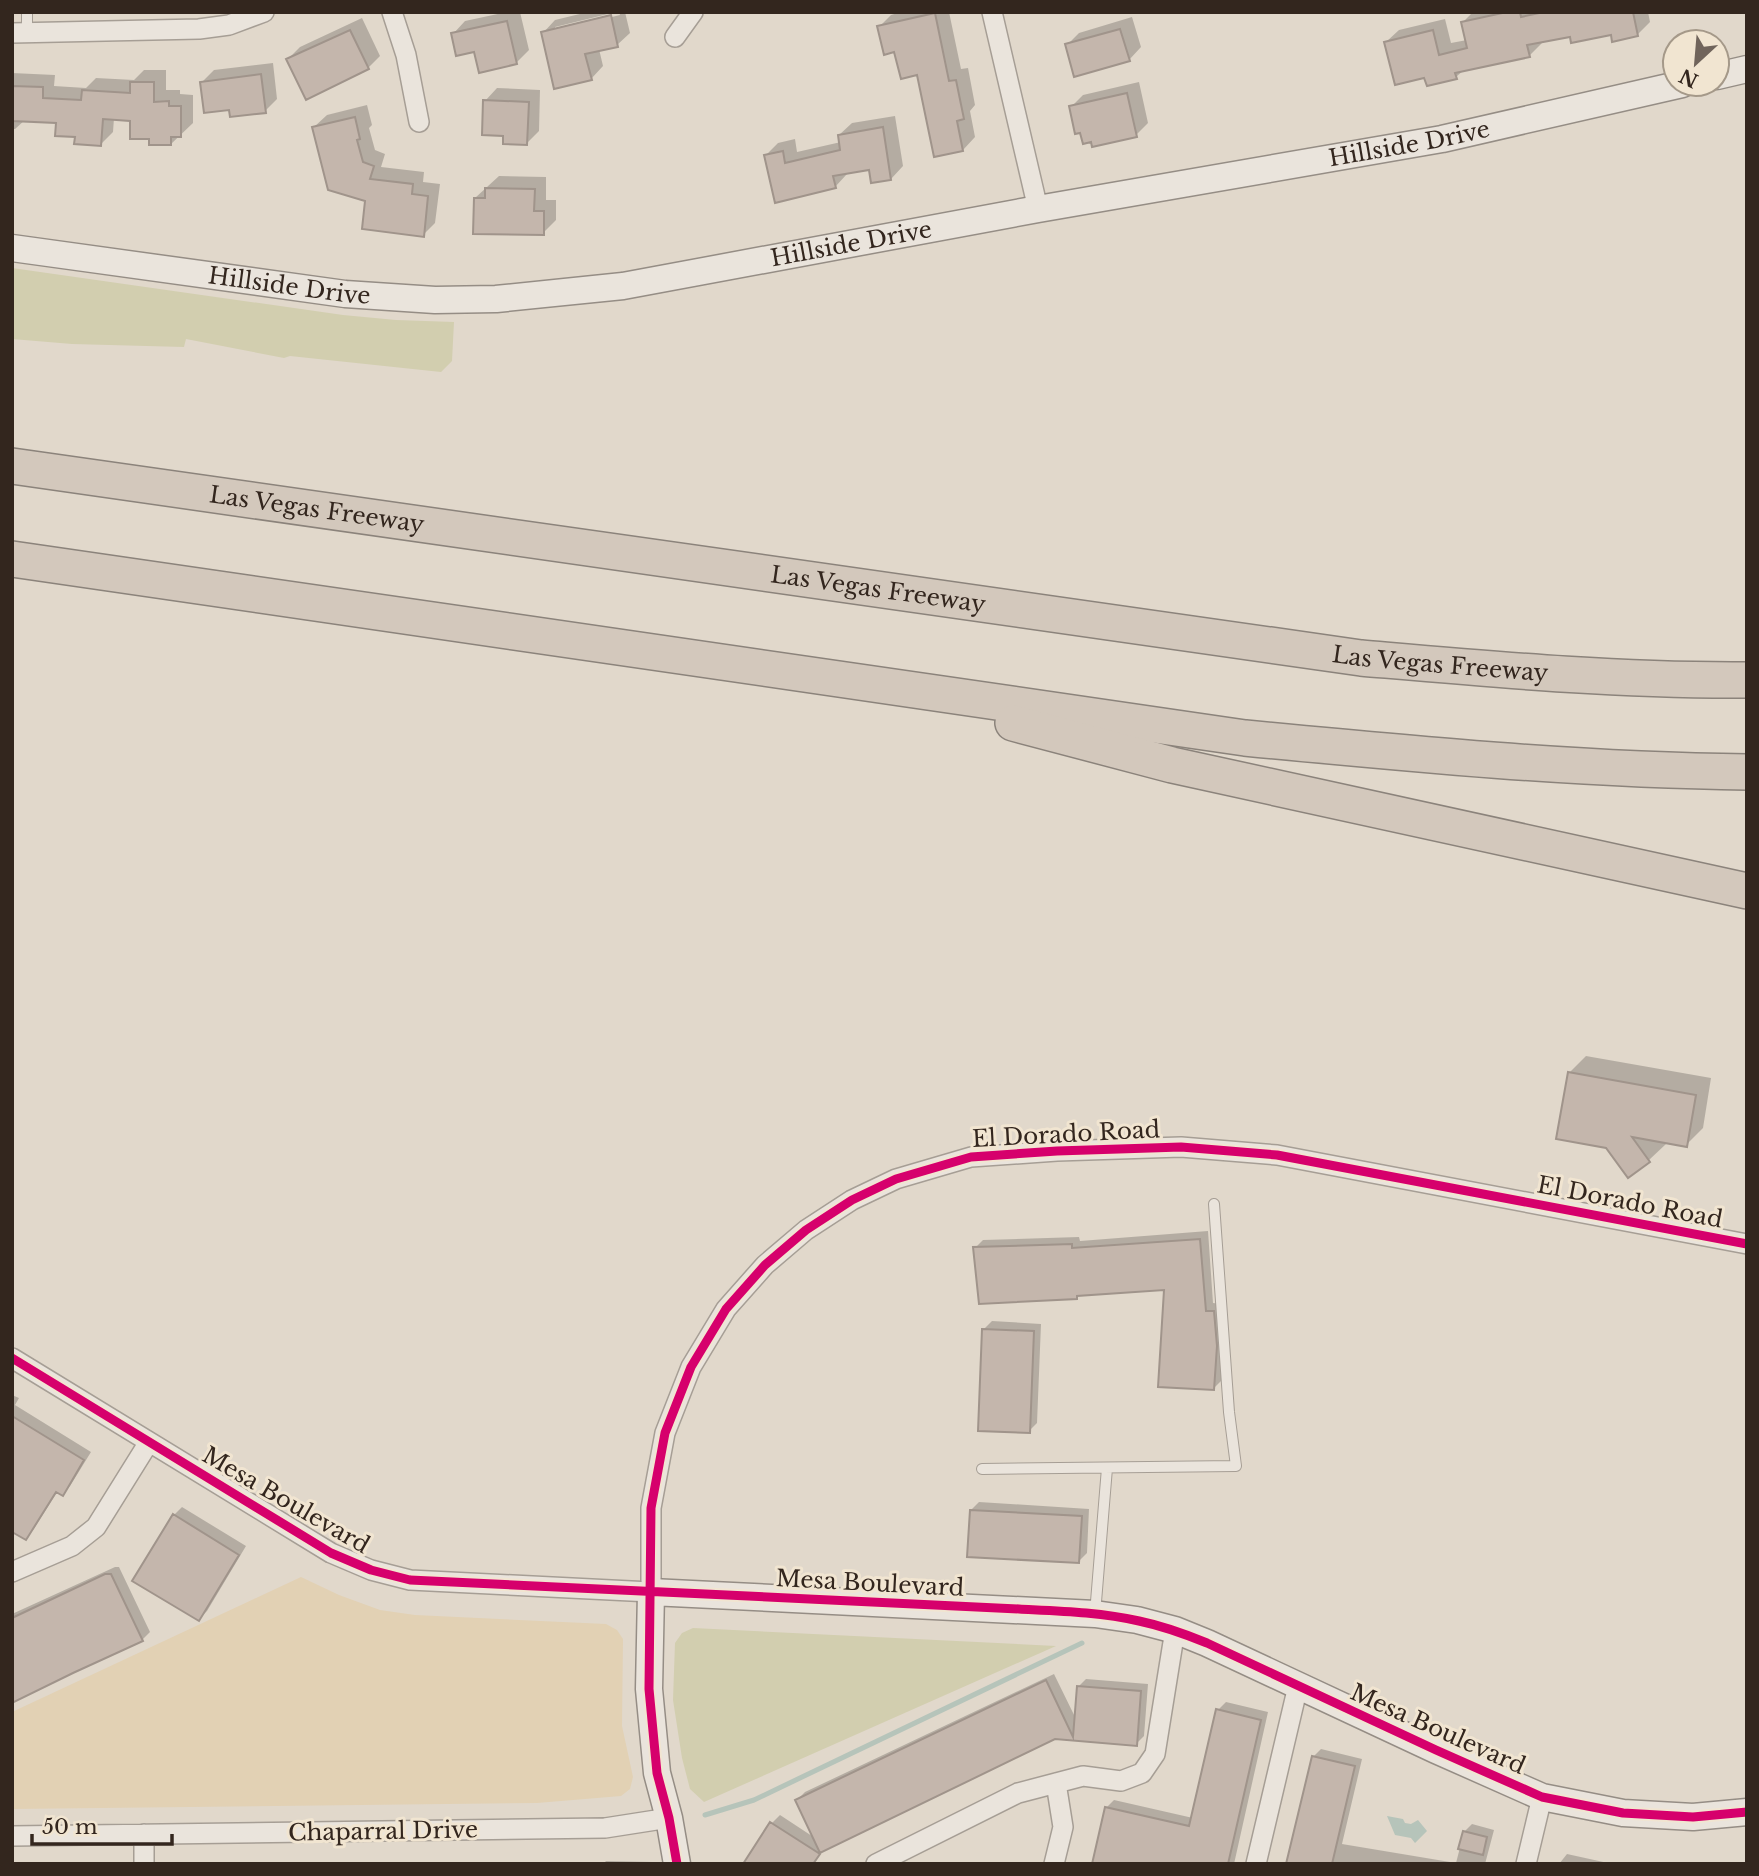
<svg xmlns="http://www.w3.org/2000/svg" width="1759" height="1876" font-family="'Libre Baskerville',serif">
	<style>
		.green { fill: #d2ceaf }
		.sand { fill: #e2d1b4 }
		.water { fill: #b6c4ba }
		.shadow { fill: #0003 }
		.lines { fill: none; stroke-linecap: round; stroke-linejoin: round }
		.stream { stroke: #b6c4ba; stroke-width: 5 }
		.building { fill: #c4b6ac; stroke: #a0948b; stroke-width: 2 }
		.lane-casing { stroke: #a69e95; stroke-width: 12 }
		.street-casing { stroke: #a69e95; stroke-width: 22 }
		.secondary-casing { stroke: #958d85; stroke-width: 29 }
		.highway-casing { stroke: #8b837b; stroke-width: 38 }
		.lane { stroke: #eae4dc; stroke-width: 10 }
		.street { stroke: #eae4dc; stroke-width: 19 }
		.secondary { stroke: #eae4dc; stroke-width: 26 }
		.highway { stroke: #d3c8bc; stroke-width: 35 }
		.cycleway-casing { stroke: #f1e5d1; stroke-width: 13 }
		.cycleway { stroke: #d6006c; stroke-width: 9 }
		.labels { text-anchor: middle; stroke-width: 6; stroke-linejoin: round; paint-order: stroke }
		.street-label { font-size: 23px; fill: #33261e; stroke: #f1e5d1 }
	</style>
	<rect width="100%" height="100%" fill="#e1d8cb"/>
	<!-- green -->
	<path class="green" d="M12 268 343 315 396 320 454 322 452 361 441 372 290 356 284 358 186 339 184 347 72 344 12 339Z
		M693 1628 1056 1646 704 1802 690 1789 682 1758 673 1700 675 1643 682 1633Z"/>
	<!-- sand -->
	<path class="sand" d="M301 1577 339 1595 380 1610 415 1615 606 1624 617 1630 623 1639 622 1726 633 1777 630 1789 621 1796 537 1803 12 1809V1712Z"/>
	<!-- water -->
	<path class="water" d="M1387 1816 1403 1819 1405 1823 1411 1824 1418 1820 1427 1831 1415 1843 1411 1838 1395 1835Z"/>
	<!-- shadow -->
	<path class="shadow" d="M507 12H520L529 50 516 63 475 50 453 34 465 21Z
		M588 12H616L555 27V31L620 15 619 12H625L630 33 617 45 599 49 603 66 591 79 543 33 555 20Z
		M901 12H949L961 69 968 68 975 105 970 111 975 137 963 150 918 73 896 50 879 27 891 15Z
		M1473 12H1648L1650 22 1637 35 1612 33 1571 35 1541 41 1542 43 1529 56 1465 69 1456 77 1426 76 1386 42 1399 30 1445 19 1451 43 1467 40 1463 22Z
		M1132 17 1141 47 1129 60 1067 45 1079 33Z
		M362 18 380 56 368 68 288 59 300 47Z
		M273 63 277 99 265 111 231 108 202 82 214 70Z
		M144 70H166V90H180V94L193 95V123L171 144 151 137 132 119 114 118 113 132 101 144 76 136 58 121 25 120 15 129H12V73L55 75 54 86 86 88 96 78 134 80Z
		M1139 82 1148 123 1136 135 1092 140 1071 107 1083 95Z
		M497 88 540 90 539 131 527 143 505 134 485 101Z
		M367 105 372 125 369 128 375 150 385 154 381 167 424 172 423 182 440 184 435 223 423 235 367 200 314 127 327 115Z
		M895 116 903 166 891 179 870 168 846 172 847 174 835 187 766 155 778 143 795 139 797 152 841 142 839 135 852 123Z
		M499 176 546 177V200H556V220L543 233 475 198Z
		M1586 1056 1711 1078 1703 1128 1686 1145 1663 1141 1666 1144 1649 1160 1629 1175 1569 1073Z
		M1208 1231 1213 1303 1222 1304 1224 1337 1222 1380 1214 1388 1166 1288 1080 1294 1076 1298 975 1248 983 1240 1079 1237 1080 1241Z
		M992 1321 1041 1324 1037 1423 1029 1431 984 1329Z
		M12 1395 19 1398 15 1405 91 1452 70 1486 62 1494 58 1491 33 1530 25 1538 12 1530Z
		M979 1502 1089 1509 1087 1553 1079 1561 971 1510Z
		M182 1507 246 1546 207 1611 199 1619 174 1515Z
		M115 1567H119L150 1632 142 1640 12 1702V1614Z
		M1054 1674 1076 1719 1078 1687 1086 1679 1148 1684 1144 1736 1136 1744 1055 1738 823 1846 811 1864H745L772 1823 780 1815 815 1838 797 1800 805 1792Z
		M1226 1702 1268 1712 1234 1864H1093L1106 1808 1114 1800 1193 1818 1218 1710Z
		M1321 1749 1362 1759 1342 1844 1456 1863 1464 1832 1472 1824 1494 1830 1485 1864H1288L1313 1757Z
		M1567 1854 1608 1863V1864H1559Z
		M606 1861 653 1862V1864H603Z"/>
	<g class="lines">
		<!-- stream -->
		<path class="stream" d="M705 1815 754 1800 1082 1643"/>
	</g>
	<!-- building -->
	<path class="building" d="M1507 12H1520L1521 17 1544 12H1633L1638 36 1612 42 1611 35 1571 43 1570 37 1527 45 1530 57 1455 73 1457 79 1427 86 1424 78 1395 85 1384 42 1433 30 1439 55 1467 48 1461 22Z
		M935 13 949 81 956 80 964 119 957 121 963 151 934 157 917 75 901 79 894 52 884 55 877 26Z
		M611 15 618 47 585 54 592 80 554 89 541 32Z
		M507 21 517 64 479 73 474 52 456 56 451 33Z
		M1120 29 1130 61 1074 77 1065 44Z
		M350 30 369 69 306 100 286 59Z
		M261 74 266 113 230 117 229 110 204 113 200 82Z
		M130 82H154V102L169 101V106H181V137H171V145H149V139H130V121L103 119 101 146 74 144 75 137 55 136 56 123 12 121V86L43 87V98L81 100 82 90 130 93Z
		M1127 93 1137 137 1092 147 1091 142 1083 144 1080 133 1075 134 1069 106Z
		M483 100 529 102 527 145 503 144V136L482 135Z
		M355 117 360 139 357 140 363 162 374 166 370 179 413 184 412 194 428 196 424 237 362 229 365 201 328 190 312 127Z
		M883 127 891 180 871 183 869 170 833 176 836 188 775 203 764 155 783 151 785 163 840 150 838 135Z
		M485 188 535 189 534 211H544V235L473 234 474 198H485Z
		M1568 1072 1696 1095 1687 1147 1632 1137 1650 1162 1628 1178 1606 1148 1556 1139Z
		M1200 1239 1206 1311H1214L1217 1346 1214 1390 1158 1387 1164 1290 1077 1296V1299L979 1304 973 1247 1072 1244V1248Z
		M982 1329 1034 1331 1030 1433 978 1431Z
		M12 1416 84 1460 63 1496 56 1492 26 1540 12 1532Z
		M970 1510 1082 1516 1079 1563 967 1557Z
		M173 1514 239 1555 199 1621 132 1581Z
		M105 1574H111L143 1641 73 1673 12 1703V1618Z
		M1046 1680 1073 1737 1077 1686 1141 1691 1137 1746 1055 1739 820 1853 795 1800Z
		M1216 1709 1261 1720 1228 1864H1092L1105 1807 1189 1826Z
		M1312 1756 1355 1766 1332 1864H1286Z
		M770 1822 820 1854 813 1864H743Z
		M1463 1831 1487 1837 1483 1855 1458 1849Z"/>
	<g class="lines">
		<defs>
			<path id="lane" d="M27 12V33
				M982 1469 1236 1466 1229 1412 1214 1204
				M1095 1614 1107 1468"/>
			<path id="street" d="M392 12 406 55 419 122
				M992 12 1038 209
				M12 33 199 29 229 25 264 12
				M675 37 693 12
				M12 1358 331 1553 371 1570 410 1580 651 1592V1508L665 1433 691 1367 726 1309 765 1265 806 1230 852 1200 896 1179 971 1157 1057 1151 1181 1147 1277 1155 1747 1244
				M12 1572 72 1546 96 1527 149 1442
				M144 1834V1864
				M12 1836 605 1828 669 1818
				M876 1864 1018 1793 1083 1776 1121 1781 1142 1773 1155 1754 1175 1630
				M1054 1864 1063 1827 1056 1783
				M1256 1864 1298 1686
				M1526 1864 1542 1797"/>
			<g id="secondary">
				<path d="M1717 76 1747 69"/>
				<path id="s1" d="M12 248 345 294 435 300 496 299 623 286 1038 209 1442 139 1682 84"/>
				<path d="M677 1864 669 1818 657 1773 649 1689 651 1592 1095 1614 1137 1620 1175 1630 1207 1643 1436 1750 1542 1797 1623 1813 1693 1817 1747 1812"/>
			</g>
			<g id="highway">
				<path id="s2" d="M12 466 1361 658C1489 669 1618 681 1747 680"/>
				<path d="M12 559 1245 738C1412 754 1579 770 1747 772"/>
				<path d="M1013 723 1172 765 1747 891"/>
			</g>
		</defs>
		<!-- lane casing -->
		<use href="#lane" class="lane-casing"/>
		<!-- street casing -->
		<use href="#street" class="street-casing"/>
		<!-- secondary casing -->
		<use href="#secondary" class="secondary-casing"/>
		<!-- highway casing -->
		<use href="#highway" class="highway-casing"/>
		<!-- lane -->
		<use href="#lane" class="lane"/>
		<!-- street -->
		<use href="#street" class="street"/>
		<!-- secondary -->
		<use href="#secondary" class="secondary"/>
		<!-- highway -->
		<use href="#highway" class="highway"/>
		<defs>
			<path id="cycleway" d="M12 1358 331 1553 371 1570 410 1580 1019 1609C1059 1611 1100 1612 1139 1621 1163 1626 1185 1634 1207 1643L1436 1750 1542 1797 1623 1813 1693 1817 1747 1812
				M677 1864 669 1818 657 1773 649 1689 651 1508 665 1433 691 1367 726 1309 765 1265 806 1230 852 1200 896 1179 971 1157 1057 1151 1181 1147 1277 1155 1747 1244"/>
		</defs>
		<!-- cycleway casing -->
		<use href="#cycleway" class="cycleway-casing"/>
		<!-- cycleway -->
		<use href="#cycleway" class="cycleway"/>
	</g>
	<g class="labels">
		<!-- street labels -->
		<g class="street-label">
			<text dy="8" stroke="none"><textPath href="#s1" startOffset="1414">Hillside Drive</textPath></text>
			<text dy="8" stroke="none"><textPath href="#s1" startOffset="847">Hillside Drive</textPath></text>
			<text dy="8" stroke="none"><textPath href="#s1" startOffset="280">Hillside Drive</textPath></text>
			<text dy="8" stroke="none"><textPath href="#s2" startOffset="308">Las Vegas Freeway</textPath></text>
			<text dy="8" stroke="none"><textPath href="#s2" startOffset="875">Las Vegas Freeway</textPath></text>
			<text dy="8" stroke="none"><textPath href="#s2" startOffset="1442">Las Vegas Freeway</textPath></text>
			<text transform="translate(1066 1134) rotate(-3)" y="8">El Dorado Road</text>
			<text transform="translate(1630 1202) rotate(11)" y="8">El Dorado Road</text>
			<text transform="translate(286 1500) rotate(30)" y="8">Mesa Boulevard</text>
			<text transform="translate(870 1583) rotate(3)" y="8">Mesa Boulevard</text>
			<text transform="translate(1438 1729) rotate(24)" y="8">Mesa Boulevard</text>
			<text transform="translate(383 1831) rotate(-1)" y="8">Chaparral Drive</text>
		</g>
	</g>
	<!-- border -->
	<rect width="1759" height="1876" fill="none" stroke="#33261e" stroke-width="28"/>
	<!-- north arrow -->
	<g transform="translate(1696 63) rotate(206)"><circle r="33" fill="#f1e5d1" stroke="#a59989" stroke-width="2"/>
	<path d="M0-5L12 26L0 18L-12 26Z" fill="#70645b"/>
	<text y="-10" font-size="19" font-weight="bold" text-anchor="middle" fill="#33261e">N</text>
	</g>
	<!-- scale -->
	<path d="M32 1834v10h140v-10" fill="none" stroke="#33261e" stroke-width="3.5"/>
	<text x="42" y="1834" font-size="21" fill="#33261e" stroke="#f1e5d1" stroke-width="5" paint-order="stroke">50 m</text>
</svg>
